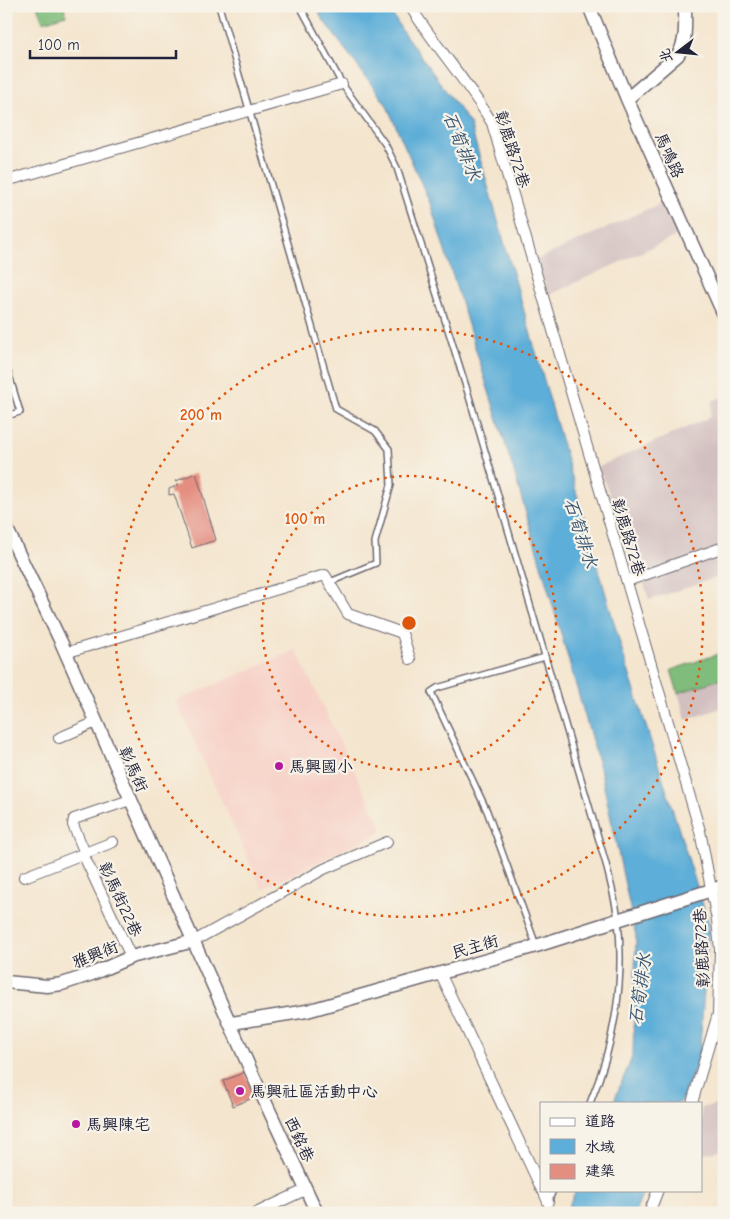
<svg xmlns="http://www.w3.org/2000/svg" width="730" height="1219" font-family="'Comic Neue','LXGW WenKai TC',sans-serif">
	<style>
		.built { fill: #f7d1c7 }
		.industrial { fill: #d2bfc0 }
		.forest { fill: #80bc7b; stroke: #516f5b }
		.water { fill: #5daed8; stroke: #40688a }
		.building { fill: #e48e81 }
		.lines { fill: none; stroke-linecap: round; stroke-linejoin: round }
		.service-casing { stroke: #6c666e; stroke-width: 8 }
		.minor-casing { stroke: #6c666e; stroke-width: 12 }
		.tertiary-casing { stroke: #6c666e; stroke-width: 15 }
		.service { stroke: #fff; stroke-width: 5 }
		.minor { stroke: #fff; stroke-width: 10 }
		.tertiary { stroke: #fff; stroke-width: 12 }
		.ring { fill: none; stroke: #de560e; stroke-width: 2.5; stroke-dasharray: 2.5 5 }
		.poi-dot { fill: #b5179e; stroke: #f7f3e8; stroke-width: 2 }
		.labels { text-anchor: middle; stroke-width: 4.5; stroke-linejoin: round; paint-order: stroke }
		.street-label { font-size: 16px; fill: #22223b; stroke: #f7f3e8 }
		.poi-label { font-size: 16px; fill: #22223b; stroke: #f7f3e8; text-anchor: start }
		.water-label { font-size: 18px; font-style: italic; fill: #375372; stroke: #f7f3e8 }
		.centre { fill: #de560e; stroke: #f7f3e8; stroke-width: 2.5 }
		.ring-label { font-size: 15px; text-anchor: middle; font-weight: bold; fill: #de560e; stroke: #f7f3e8; stroke-width: 4.5; stroke-linejoin: round; paint-order: stroke }
	</style>
	<rect width="100%" height="100%" fill="#f7f3e8"/>
	<filter id="ink" filterUnits="userSpaceOnUse"><feTurbulence type="fractalNoise" baseFrequency=".02" numOctaves="2"/><feDisplacementMap in="SourceGraphic" scale="10" xChannelSelector="R" yChannelSelector="G"/><feConvolveMatrix kernelMatrix="1 2 1 2 8 2 1 2 1" color-interpolation-filters="sRGB"/></filter>
	<filter id="wash" filterUnits="userSpaceOnUse"><feTurbulence type="fractalNoise" baseFrequency=".0096" numOctaves="4" result="noise"/><feDisplacementMap in="SourceGraphic" scale="20" xChannelSelector="R" yChannelSelector="G"/><feGaussianBlur stdDeviation="1.12" result="paint"/><feColorMatrix in="noise" values="0 0 0 0 0 0 0 0 0 0 0 0 0 0 0 0 0 1.4 0 .05"/><feComposite in="paint" operator="in"/></filter>
	<g filter="url(#wash)">
		<rect width="100%" height="100%" fill="#f4e5ce"/>
		<!-- built -->
		<path class="built" d="M296 650 383 831 262 889 176 701Z"/>
		<!-- industrial -->
		<path class="industrial" d="M672 198 685 232 549 295 536 260Z
			M724 396V575L649 600 635 554 598 467 710 417 712 401Z
			M724 678V707L686 720 678 693Z
			M724 833V877L716 836Z
			M724 1103V1150L701 1155V1108Z"/>
		<!-- forest -->
		<path class="forest" d="M37 6H64L66 15 43 22Z
			M724 652V678L678 693 671 670Z"/>
		<!-- water -->
		<path class="water" d="M317 6H388L401 29 470 124 624 657 709 924 699 1059 680 1103H613L633 1055 636 936 600 768 514 472 430 203 386 104 321 17Z
			M576 1190H644L635 1213H566Z"/>
		<g id="blocks">
			<!-- building -->
			<path class="building" d="M196 473 216 540 192 548 174 494 169 495V489L179 485 176 481Z
				M245 1072 255 1097 233 1106 223 1081Z"/>
		</g>
	</g>
	<g filter="url(#ink)">
		<use href="#blocks" fill-opacity="0" stroke="#6c666e" stroke-width="1"/>
		<g class="lines">
			<defs>
				<path id="service" d="M219 6 336 409 375 431 389 449 391 485 375 542 376 563 330 582
					M300 6 342 84 385 144 397 168 468 393 606 864C610 882 616 901 618 920 625 982 614 1046 590 1103
					M6 365 20 412 6 416
					M536 945 487 811 431 692 437 688 545 657
					M544 1213 553 1190"/>
				<path id="minor" d="M410 6C435 46 468 82 492 123L700 831 717 920 720 950 718 1014 692 1103
					M6 181 342 84
					M627 581 724 547
					M65 653 325 575 348 614 402 633 410 659
					M59 738 96 722
					M85 853 73 825 74 819 130 800
					M83 854 131 957
					M24 877 113 842
					M194 941 324 869 387 842
					M440 973 541 1188
					M543 1190 548 1202
					M256 1213 305 1190
					M649 1213 658 1190"/>
				<path id="tertiary" d="M589 6 627 99 724 315
					M627 99 678 55C687 41 685 23 685 6
					M6 527 61 642 255 1080 317 1213
					M6 982 47 986 62 984 92 974 131 957 194 941
					M232 1023 307 1011 536 946 724 886"/>
			</defs>
			<!-- service casing -->
			<use href="#service" class="service-casing"/>
			<!-- minor casing -->
			<use href="#minor" class="minor-casing"/>
			<!-- tertiary casing -->
			<use href="#tertiary" class="tertiary-casing"/>
			<!-- service -->
			<use href="#service" class="service"/>
			<!-- minor -->
			<use href="#minor" class="minor"/>
			<!-- tertiary -->
			<use href="#tertiary" class="tertiary"/>
		</g>
	</g>
	<!-- distance rings -->
	<g class="ring">
		<circle cx="409" cy="623" r="147"/>
		<circle cx="409" cy="623" r="294"/>
	</g>
	<!-- markers -->
	<g class="poi-dot">
		<circle cx="279" cy="766" r="5"/>
		<circle cx="240" cy="1091" r="5"/>
		<circle cx="76" cy="1124" r="5"/>
	</g>
	<g class="labels">
		<!-- street labels -->
		<g class="street-label">
			<text transform="translate(513 149) rotate(72)" y="6">彰鹿路72巷</text>
			<text transform="translate(670 155) rotate(66)" y="6">馬鳴路</text>
			<text transform="translate(629 537) rotate(73)" y="6">彰鹿路72巷</text>
			<text transform="translate(134 769) rotate(66)" y="6">彰馬街</text>
			<text transform="translate(121 899) rotate(65)" y="6">彰馬街22巷</text>
			<text transform="translate(475 946) rotate(-16)" y="6">民主街</text>
			<text transform="translate(701 948) rotate(-93)" y="6">彰鹿路72巷</text>
			<text transform="translate(95 954) rotate(-22)" y="6">雅興街</text>
			<text transform="translate(300 1139) rotate(65)" y="6">西銘巷</text>
		</g>
		<!-- poi labels -->
		<g class="poi-label">
			<text x="289" y="772">馬興國小</text>
			<text x="250" y="1097">馬興社區活動中心</text>
			<text x="86" y="1130">馬興陳宅</text>
		</g>
		<!-- water labels -->
		<g class="water-label">
			<text transform="translate(462 146) rotate(68)" y="6">石筍排水</text>
			<text transform="translate(581 533) rotate(72)" y="6">石筍排水</text>
			<text transform="translate(640 989) rotate(-82)" y="6">石筍排水</text>
		</g>
	</g>
	<circle cx="409" cy="623" r="8" class="centre"/>
	<g class="ring-label">
		<text x="201" y="420">200 m</text>
		<text x="305" y="524">100 m</text>
	</g>
	<!-- margin -->
	<rect width="730" height="1219" fill="none" stroke="#f7f3e8" stroke-width="25"/>
	<!-- legend -->
	<rect x="540" y="1102" width="162" height="90" fill="#f7f3e8" stroke="#a29fa3"/>
	<rect x="550" y="1118" width="25" height="8" fill="#ffffff" stroke="#a29fa3"/>
	<text x="585" y="1126" font-size="15" fill="#22223b">道路</text>
	<rect x="550" y="1139" width="25" height="15" fill="#5daed8" stroke="#a29fa3"/>
	<text x="585" y="1152" font-size="15" fill="#22223b">水域</text>
	<rect x="550" y="1164" width="25" height="15" fill="#e48e81" stroke="#a29fa3"/>
	<text x="585" y="1176" font-size="15" fill="#22223b">建築</text>
	<!-- north arrow -->
	<g transform="translate(678 52) rotate(254)" stroke="#f7f3e8" stroke-width="4" paint-order="stroke">
	<path d="M0-4L9 19L0 12L-9 19Z" fill="#22223b"/>
	<text y="-8" font-size="14" font-weight="bold" text-anchor="middle" fill="#22223b">北</text>
	</g>
	<!-- scale -->
	<path d="M30 50v8h146v-8" fill="none" stroke="#22223b" stroke-width="2.5"/>
	<text x="38" y="50" font-size="15" fill="#22223b" stroke="#f7f3e8" stroke-width="4" paint-order="stroke">100 m</text>
</svg>
